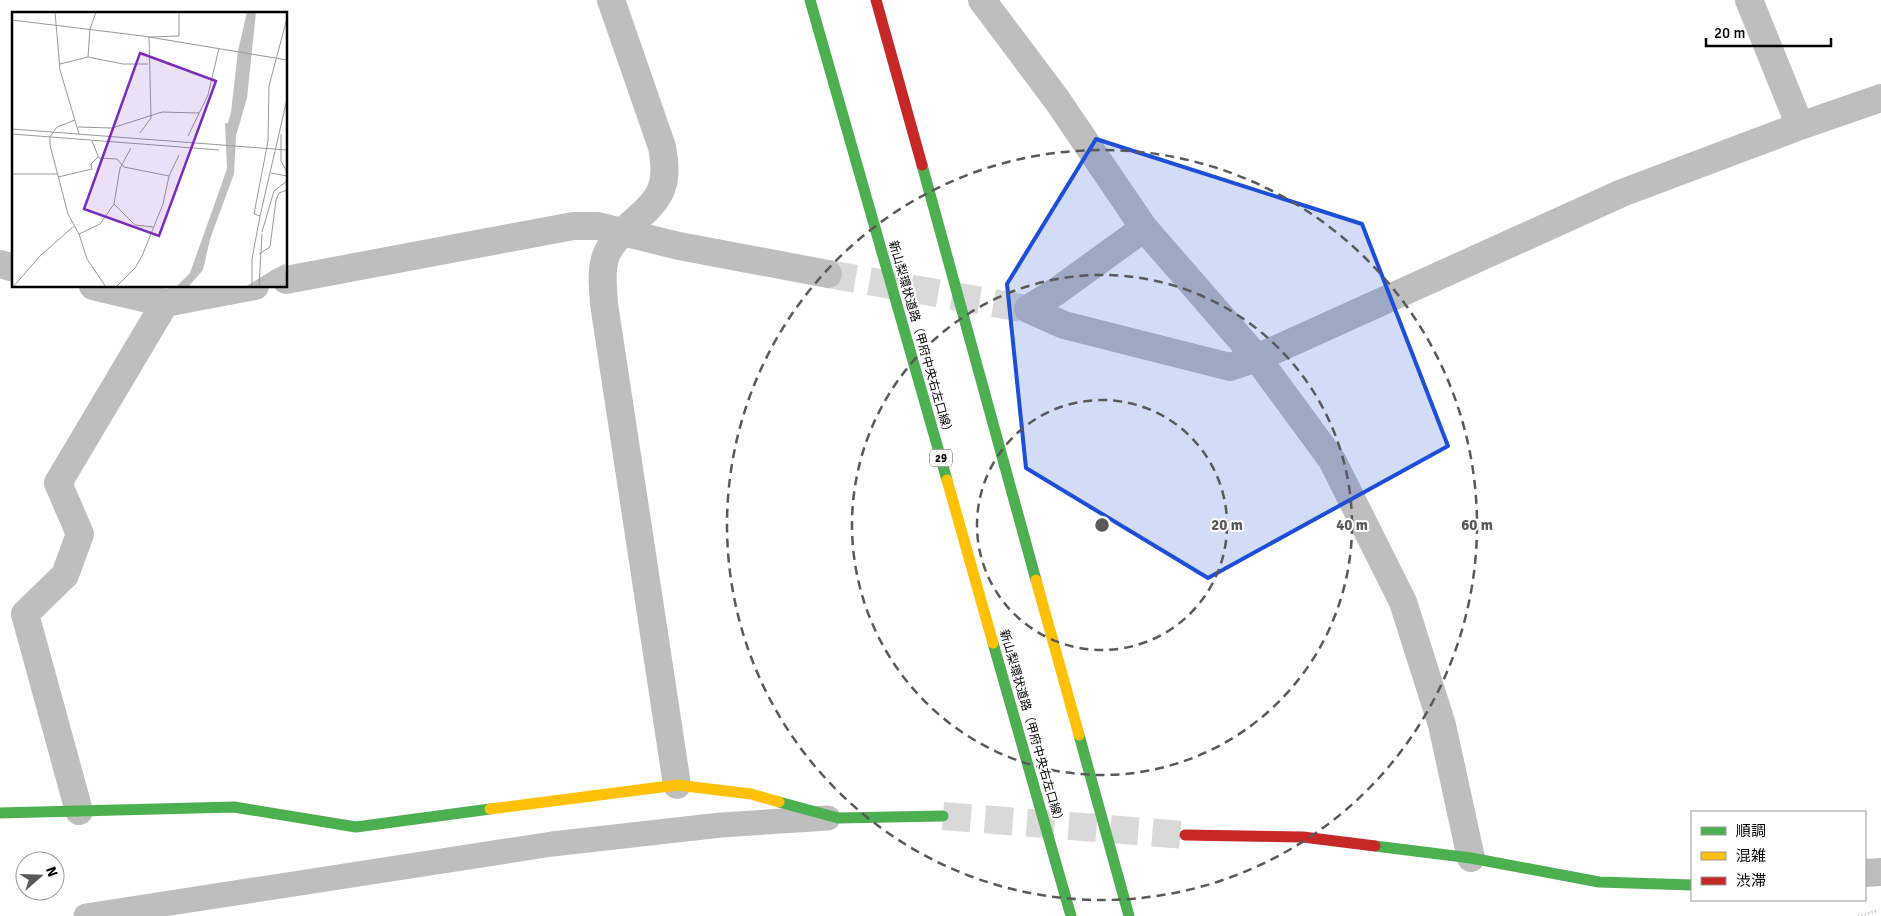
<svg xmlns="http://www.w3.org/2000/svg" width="1881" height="916" font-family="Signika,'Noto Sans JP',sans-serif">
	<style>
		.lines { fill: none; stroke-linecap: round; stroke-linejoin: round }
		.street-tunnel { stroke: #d9d9d9; stroke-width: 28; stroke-dasharray: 28 14; stroke-linecap: butt }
		.secondary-tunnel { stroke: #d9d9d9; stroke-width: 28; stroke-dasharray: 28 14; stroke-linecap: butt }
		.path { stroke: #b9b9b9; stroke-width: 3; stroke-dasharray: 1 2.5; stroke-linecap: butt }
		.lane { stroke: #bebebe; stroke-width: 25 }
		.street { stroke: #bebebe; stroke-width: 28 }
		.fast { stroke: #4caf50; stroke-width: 11 }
		.slow { stroke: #ffc107; stroke-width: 11 }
		.jam { stroke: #c62828; stroke-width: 11 }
		.marked { fill: #1d4ed8; fill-opacity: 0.2; stroke: #1d4ed8; stroke-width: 4; stroke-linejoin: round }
		.ring { fill: none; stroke: #595959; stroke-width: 2.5; stroke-dasharray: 9 6 }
		.labels { text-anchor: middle; stroke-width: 4; stroke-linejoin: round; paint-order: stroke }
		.shield { fill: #fff; stroke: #4c4c4c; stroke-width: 1 }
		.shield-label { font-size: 11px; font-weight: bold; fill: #000 }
		.street-label { font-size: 12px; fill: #000; stroke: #fff }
		.inset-road { fill: none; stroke: #999; stroke-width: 1 }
		.view { fill: #7b2cbf; fill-opacity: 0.15; stroke: #7b2cbf; stroke-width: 2.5 }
		.inset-edge { fill: none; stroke: #000; stroke-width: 2.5 }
		.centre { fill: #595959; stroke: #fff; stroke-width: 2.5 }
		.ring-label { font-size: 15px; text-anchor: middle; font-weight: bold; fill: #595959; stroke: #fff; stroke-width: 4; stroke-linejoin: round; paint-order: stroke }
	</style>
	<rect width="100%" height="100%" fill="#fff"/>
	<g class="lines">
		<!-- street-tunnel -->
		<path class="street-tunnel" d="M828 274 1028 309"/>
		<!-- secondary-tunnel -->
		<path class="secondary-tunnel" d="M943 816 1185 835"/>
		<!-- path -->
		<path class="path" d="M1858 916 1878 911"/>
		<!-- lane -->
		<path class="lane" d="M86 916 552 844 721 825 828 818"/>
		<!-- street -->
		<path class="street" d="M611 0 662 147C670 190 659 199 628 227 621 233 613 242 608 251 600 267 603 286 604 304L677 785
			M982 0 1057 100 1144 228 1257 358 1332 460 1403 602 1442 725 1471 858
			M1749 0 1800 126
			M0 264 14 268
			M286 280 573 226H598L679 246 828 274
			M93 286 165 303 255 286
			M1028 309 1064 325 1230 367 1257 358 1622 193 1800 126 1881 98
			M1028 309 1057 291 1144 228
			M79 811 25 614 65 575 80 534 58 483 165 303
			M1865 873 1881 872"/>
		<!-- fast -->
		<path class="fast" d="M810 0 947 480
			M922 165 1036 580
			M993 643 1071 916
			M1079 735 1129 916
			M779 802 838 818 943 816
			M0 813 234 807 356 827 490 809
			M1375 846 1471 858 1599 882 1692 885"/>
		<!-- slow -->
		<path class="slow" d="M947 480 993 643
			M1036 580 1079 735
			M490 809 677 785 751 794 779 802"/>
		<!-- jam -->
		<path class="jam" d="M876 0 922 165
			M1185 835 1303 837 1375 846"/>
	</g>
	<!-- marked area -->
	<path class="marked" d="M1096 139 1362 224 1448 446 1208 578 1026 468 1007 284Z"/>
	<!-- distance rings -->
	<g class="ring">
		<circle cx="1102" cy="525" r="125"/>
		<circle cx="1102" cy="525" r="250"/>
		<circle cx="1102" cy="525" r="375"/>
	</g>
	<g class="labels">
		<!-- shield labels -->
		<rect class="shield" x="930" y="449.5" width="22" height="17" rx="4"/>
		<g class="shield-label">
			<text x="941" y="462">29</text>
		</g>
		<!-- street labels -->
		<g class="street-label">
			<text transform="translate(921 339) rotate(74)" y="4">新山梨環状道路（甲府中央右左口線）</text>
			<text transform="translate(1032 728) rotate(74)" y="4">新山梨環状道路（甲府中央右左口線）</text>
		</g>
	</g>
	<!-- overview -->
	<g transform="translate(12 12)">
		<rect width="275" height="275" fill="#fff"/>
		<path d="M235 0H244L235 86 224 124 222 162 198 227 191 258 176 275H164L178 261 215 157 213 111H216L219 100 226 39ZM273 252 275 275H233L262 257Z" fill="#bfbfbf"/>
		<path class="inset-road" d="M43 0 48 58 67 122M0 8 131 24 275 48M76 45 78 17 84 0M48 52 76 45 111 52H136M63 108 45 115 38 125V133L56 202 67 222 75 247 94 275M66 115 100 116 150 100 187 101M0 117 275 138M128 121 139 106 137 25 167 24V0M0 122 207 138M269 122V149L275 160M176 124 196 83 207 36M80 129 87 146 105 147 112 155 157 164M259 161 275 164M0 162H45M46 165 80 157 79 152 86 145M102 192 123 213 141 215M248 204 242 202 256 129 257 74 275 6M250 220 262 179 275 169M67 222 88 212 102 192 108 156 119 136M247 242 258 235 264 188 267 181 275 178M1 275 29 243 62 214M104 275 123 256 130 244 151 192 157 164 167 143M240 275V247L248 204 275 87M247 275 250 222"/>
		<path class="view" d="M128 41 204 69 147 224 72 197Z"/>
		<rect width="275" height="275" class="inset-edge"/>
	</g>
	<circle cx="1102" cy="525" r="8" class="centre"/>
	<g class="ring-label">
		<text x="1227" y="530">20 m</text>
		<text x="1352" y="530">40 m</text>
		<text x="1477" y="530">60 m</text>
	</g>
	<!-- legend -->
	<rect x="1691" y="811" width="175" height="90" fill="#ffffff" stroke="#999999"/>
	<rect x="1701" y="827" width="25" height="8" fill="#4caf50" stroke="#999999"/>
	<text x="1736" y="836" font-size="15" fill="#000000">順調</text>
	<rect x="1701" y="852" width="25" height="8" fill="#ffc107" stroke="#999999"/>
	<text x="1736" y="861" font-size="15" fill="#000000">混雑</text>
	<rect x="1701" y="877" width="25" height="8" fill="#c62828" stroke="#999999"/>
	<text x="1736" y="886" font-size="15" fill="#000000">渋滞</text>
	<!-- north arrow -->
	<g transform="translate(40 876) rotate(70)"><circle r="24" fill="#ffffff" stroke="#999999"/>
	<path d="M0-4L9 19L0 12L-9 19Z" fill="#595959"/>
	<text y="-8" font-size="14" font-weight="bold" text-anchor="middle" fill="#000000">N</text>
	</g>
	<!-- scale -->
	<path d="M1706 38v8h125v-8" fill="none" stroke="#000000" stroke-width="2.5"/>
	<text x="1714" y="38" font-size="15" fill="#000000" stroke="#ffffff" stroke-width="4" paint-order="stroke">20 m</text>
</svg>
